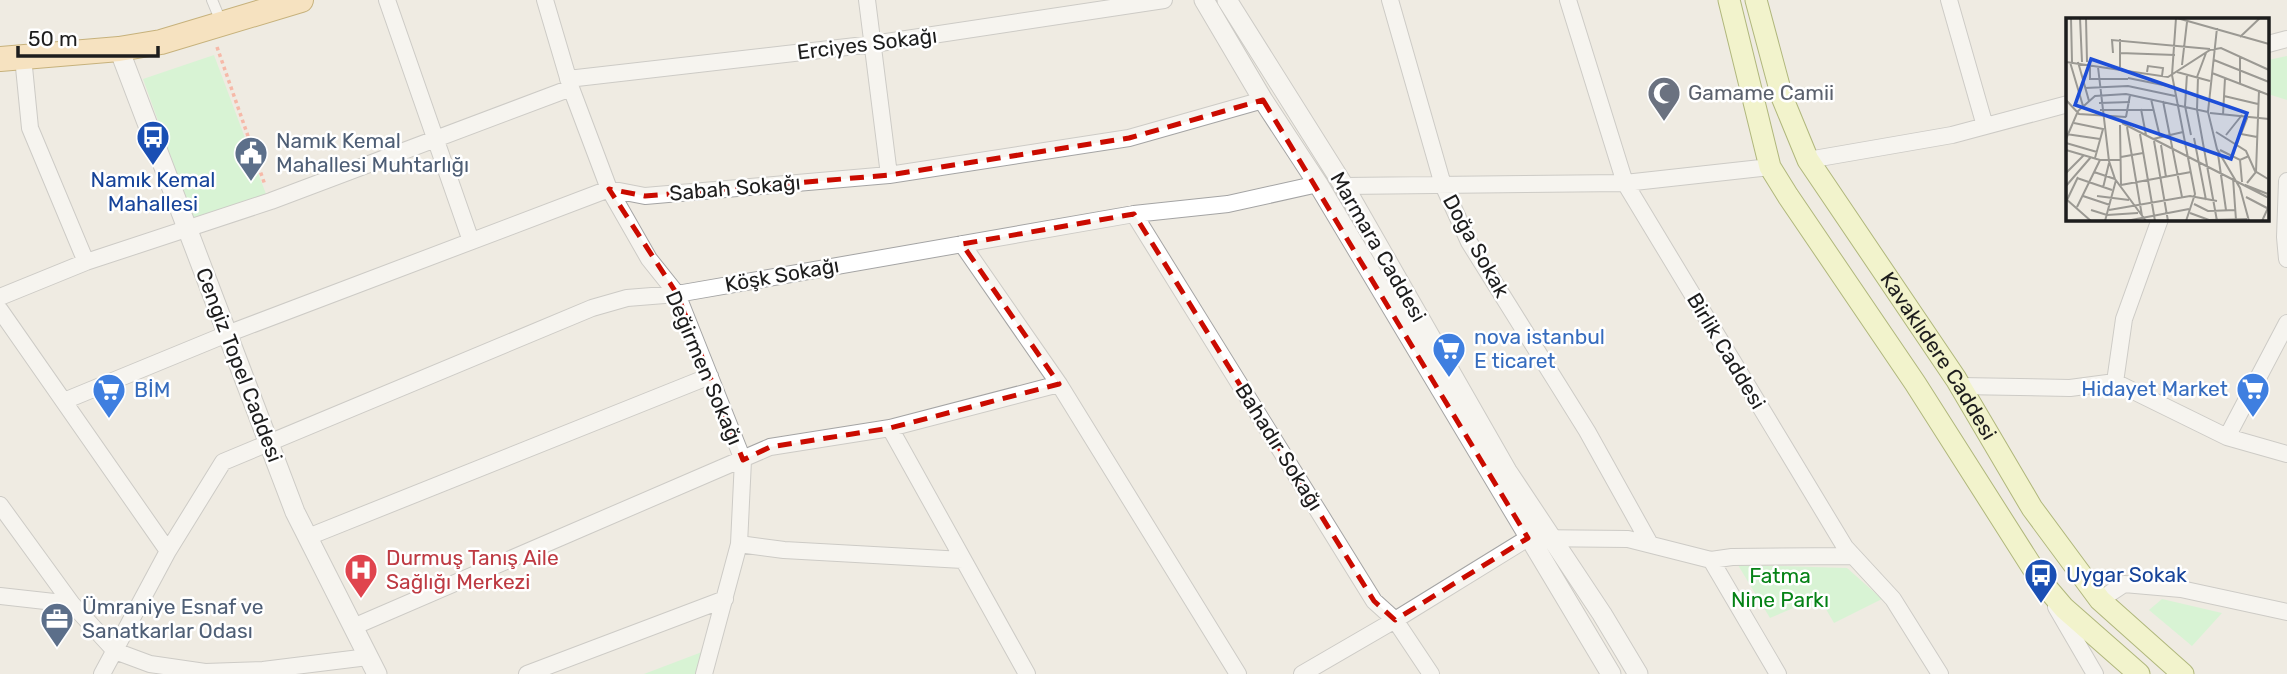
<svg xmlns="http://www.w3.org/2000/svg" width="2287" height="674" font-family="Rubik,sans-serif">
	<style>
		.park { fill: #bcfdc4 }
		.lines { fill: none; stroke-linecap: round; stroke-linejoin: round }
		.pedestrian-casing { stroke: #a4a4a4; stroke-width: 12 }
		.minor-casing { stroke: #a4a4a4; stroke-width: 18 }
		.tertiary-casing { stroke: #a4a4a4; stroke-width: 21 }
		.secondary-casing { stroke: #657800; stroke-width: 23 }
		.primary-casing { stroke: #966c00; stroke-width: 26 }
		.path { stroke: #ff7c63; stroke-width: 3.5; stroke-dasharray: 3.5 3.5; stroke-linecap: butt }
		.pedestrian { stroke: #fff; stroke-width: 10 }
		.minor { stroke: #fff; stroke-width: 16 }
		.tertiary { stroke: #fff; stroke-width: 19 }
		.secondary { stroke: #f5fdb2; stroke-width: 21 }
		.primary { stroke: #ffd897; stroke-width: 24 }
		.marked { fill: none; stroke: #ca0b00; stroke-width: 5; stroke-dasharray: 14 9; stroke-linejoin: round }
		.labels { text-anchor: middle; stroke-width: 5; stroke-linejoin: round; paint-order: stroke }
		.street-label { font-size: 21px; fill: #1d1d1d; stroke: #fff }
		.worship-label { font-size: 21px; fill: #5b616d; stroke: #fff; text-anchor: start }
		.service-label { font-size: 21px; fill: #4e5e75; stroke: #fff; text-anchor: start }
		.transit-label { font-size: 21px; fill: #164399; stroke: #fff }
		.shop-label { font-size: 21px; fill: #366cbe; stroke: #fff; text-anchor: start }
		.health-label { font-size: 21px; fill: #be3a42; stroke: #fff; text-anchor: start }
		.park-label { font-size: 21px; fill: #058216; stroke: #fff }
		.inset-road { fill: none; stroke: #9b9993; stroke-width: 2 }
		.view { fill: #1d4ed8; fill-opacity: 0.15; stroke: #1d4ed8; stroke-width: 3.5 }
		.inset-edge { fill: none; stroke: #1d1d1d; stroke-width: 3.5 }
	</style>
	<rect width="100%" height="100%" fill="#efebe2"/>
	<!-- park -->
	<path class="park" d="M214 55 266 194 194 221 143 79Z
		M2287 56V100L2268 94V60Z
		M1738 565 1847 568 1882 599 1834 623 1823 604 1805 603 1770 618Z
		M2162 599 2222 613 2192 646 2149 610Z
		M702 652 698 674H644Z"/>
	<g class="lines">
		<defs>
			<path id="pedestrian" d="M212 0 222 24"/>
			<path id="minor" d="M387 0 471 241
				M545 0 571 88 609 189 649 259 677 294 743 460 739 544 704 674
				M867 0 889 175
				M1390 0 1443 185 1469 242 1587 431 1650 544
				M1568 0 1625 183 1845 547 1893 599 1940 674
				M1949 0 1985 126
				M2268 44 2287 39
				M23 57 30 128 86 262 271 201 571 88
				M568 79 873 44 1164 0
				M1808 160 1952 135 2068 104
				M2287 181 2285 237 2287 259
				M1344 186 1625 183 1770 167
				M1134 214 1374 601 1395 620 1431 674
				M962 244 1059 384 1238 674
				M0 297 86 262
				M0 310 168 551
				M2115 382 2124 319 2160 219
				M1960 386 2070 388 2115 382 2227 437 2287 454
				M64 401 227 334 609 189 645 196 889 175 1129 138 1263 100
				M890 428 1027 674
				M2227 437 2287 323
				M0 505 72 604 115 651 150 664 205 672 263 670 368 657
				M308 537 710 376
				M739 544 784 550 963 560
				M1711 560 1778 674
				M0 596 72 604
				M2100 600 2124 584 2181 589 2287 612
				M2056 607 2095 674
				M353 627 770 447 890 428 1059 384
				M102 674 168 551 223 462 592 308 627 298 677 294 1134 214 1228 204 1318 184
				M527 674 725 599
				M1302 674 1395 620 1528 538 1628 539 1711 560 1732 557 1853 556"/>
			<path id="tertiary" d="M1204 0 1263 100 1318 184 1611 674
				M1227 0 1344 186 1507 471 1602 614 1638 674
				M119 49 295 512 377 674"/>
			<g id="secondary">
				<path d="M1729 0 1770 167 1788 196 1915 383 2041 581 2064 608 2139 674"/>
				<path id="s1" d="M1756 0 1782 97 1808 160 1956 379 2032 508 2100 600 2183 674"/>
			</g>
			<path id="primary" d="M0 59 119 49 161 42 301 0"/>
		</defs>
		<!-- pedestrian casing -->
		<use href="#pedestrian" class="pedestrian-casing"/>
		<!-- minor casing -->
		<use href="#minor" class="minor-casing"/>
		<!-- tertiary casing -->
		<use href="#tertiary" class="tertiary-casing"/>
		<!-- secondary casing -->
		<use href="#secondary" class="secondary-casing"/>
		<!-- primary casing -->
		<use href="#primary" class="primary-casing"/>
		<!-- path -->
		<path class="path" d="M217 47 265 185"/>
		<!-- pedestrian -->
		<use href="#pedestrian" class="pedestrian"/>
		<!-- minor -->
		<use href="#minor" class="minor"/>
		<!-- tertiary -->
		<use href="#tertiary" class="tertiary"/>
		<!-- secondary -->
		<use href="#secondary" class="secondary"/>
		<!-- primary -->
		<use href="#primary" class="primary"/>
	</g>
	<!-- marked area -->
	<path d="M0 0H2287V674H0ZM1263 100 1528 538 1395 620 1374 601 1134 214 962 244 1059 384 890 428 770 447 743 460 677 294 609 189 645 196 889 175 1129 138Z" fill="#efebe2" fill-opacity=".55" fill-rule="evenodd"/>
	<path class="marked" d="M1263 100 1528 538 1395 620 1374 601 1134 214 962 244 1059 384 890 428 770 447 743 460 677 294 609 189 645 196 889 175 1129 138Z"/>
	<!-- icons -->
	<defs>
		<symbol id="mosque-pin" viewBox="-11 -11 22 30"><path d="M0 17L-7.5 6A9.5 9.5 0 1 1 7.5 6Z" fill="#6b7280" stroke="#fff"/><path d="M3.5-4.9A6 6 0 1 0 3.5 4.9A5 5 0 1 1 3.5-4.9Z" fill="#fff"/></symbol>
		<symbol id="bus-pin" viewBox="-11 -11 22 30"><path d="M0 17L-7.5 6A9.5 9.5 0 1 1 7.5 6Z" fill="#1a4fb4" stroke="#fff"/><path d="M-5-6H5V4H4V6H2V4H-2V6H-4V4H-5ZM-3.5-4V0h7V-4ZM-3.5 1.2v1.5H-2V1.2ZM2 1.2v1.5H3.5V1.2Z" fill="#fff"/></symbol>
		<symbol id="civic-pin" viewBox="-11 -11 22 30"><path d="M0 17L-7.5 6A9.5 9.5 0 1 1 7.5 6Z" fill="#5c6f8a" stroke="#fff"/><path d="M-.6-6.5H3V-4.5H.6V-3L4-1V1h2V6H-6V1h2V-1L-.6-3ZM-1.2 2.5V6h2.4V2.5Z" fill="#fff"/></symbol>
		<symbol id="supermarket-pin" viewBox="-11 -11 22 30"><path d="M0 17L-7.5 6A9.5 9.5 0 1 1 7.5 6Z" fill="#3f7fe0" stroke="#fff"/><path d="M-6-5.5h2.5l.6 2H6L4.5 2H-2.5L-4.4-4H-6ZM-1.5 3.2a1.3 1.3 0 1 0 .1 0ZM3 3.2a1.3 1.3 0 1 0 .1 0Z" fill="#fff"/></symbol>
		<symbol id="hospital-pin" viewBox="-11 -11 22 30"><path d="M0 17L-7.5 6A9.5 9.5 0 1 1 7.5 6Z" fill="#e0444e" stroke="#fff"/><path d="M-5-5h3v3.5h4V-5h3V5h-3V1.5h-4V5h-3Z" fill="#fff"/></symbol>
		<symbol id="office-pin" viewBox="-11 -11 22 30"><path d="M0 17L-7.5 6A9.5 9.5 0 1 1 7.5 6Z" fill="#5c6f8a" stroke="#fff"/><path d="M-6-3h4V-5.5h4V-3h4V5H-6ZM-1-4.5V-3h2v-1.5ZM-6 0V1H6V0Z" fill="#fff"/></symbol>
	</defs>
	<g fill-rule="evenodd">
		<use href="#mosque-pin" x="1645" y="74" width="38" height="52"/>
		<use href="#bus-pin" x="134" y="118" width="38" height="52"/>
		<use href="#civic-pin" x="232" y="134" width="38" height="52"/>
		<use href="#supermarket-pin" x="1430" y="330" width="38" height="52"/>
		<use href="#supermarket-pin" x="2234" y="370" width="38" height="52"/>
		<use href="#supermarket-pin" x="90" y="371" width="38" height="52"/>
		<use href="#hospital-pin" x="342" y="551" width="38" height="52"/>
		<use href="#bus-pin" x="2022" y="556" width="38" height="52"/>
		<use href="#office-pin" x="38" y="600" width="38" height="52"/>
	</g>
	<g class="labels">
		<!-- street labels -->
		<g class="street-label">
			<text transform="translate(867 44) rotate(-7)" y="7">Erciyes Sokağı</text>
			<text transform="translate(735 188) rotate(-5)" y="7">Sabah Sokağı</text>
			<text transform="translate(1476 246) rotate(61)" y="7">Doğa Sokak</text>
			<text transform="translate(1378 247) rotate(60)" y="7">Marmara Caddesi</text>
			<text transform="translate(782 275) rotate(-10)" y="7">Köşk Sokağı</text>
			<text transform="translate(1726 351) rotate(59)" y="7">Birlik Caddesi</text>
			<text dy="7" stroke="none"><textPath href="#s1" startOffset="404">Kavaklıdere Caddesi</textPath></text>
			<text transform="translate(239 365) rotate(69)" y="7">Cengiz Topel Caddesi</text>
			<text transform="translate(704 368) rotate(67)" y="7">Değirmen Sokağı</text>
			<text transform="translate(1279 447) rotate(58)" y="7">Bahadır Sokağı</text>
		</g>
		<!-- worship labels -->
		<g class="worship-label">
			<text x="1688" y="100">Gamame Camii</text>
		</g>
		<!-- service labels -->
		<g class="service-label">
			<text x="276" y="148">Namık Kemal<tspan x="276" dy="24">Mahallesi Muhtarlığı</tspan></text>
			<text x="82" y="614">Ümraniye Esnaf ve<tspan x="82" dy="24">Sanatkarlar Odası</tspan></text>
		</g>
		<!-- transit labels -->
		<g class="transit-label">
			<text x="153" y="187">Namık Kemal<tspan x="153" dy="24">Mahallesi</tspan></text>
			<text x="2066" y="582" text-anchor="start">Uygar Sokak</text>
		</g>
		<!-- shop labels -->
		<g class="shop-label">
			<text x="1474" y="344">nova istanbul<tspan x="1474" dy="24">E ticaret</tspan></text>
			<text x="2228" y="396" text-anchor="end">Hidayet Market</text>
			<text x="134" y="397">BİM</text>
		</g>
		<!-- health labels -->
		<g class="health-label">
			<text x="386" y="565">Durmuş Tanış Aile<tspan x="386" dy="24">Sağlığı Merkezi</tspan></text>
		</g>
		<!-- park labels -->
		<g class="park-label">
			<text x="1780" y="583">Fatma<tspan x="1780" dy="24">Nine Parkı</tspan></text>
		</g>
	</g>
	<!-- overview -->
	<g transform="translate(2066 18)">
		<rect width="203" height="203" fill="#efebe2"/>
		<path class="inset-road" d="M5 0 6 44M14 0 16 44M20 0 21 44M110 0 106 57 129 176 120 203M111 0 203 26M151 10 142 94 151 131 174 170 183 203M174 19 194 0M54 21V49M47 35 46 22 144 31M54 35 109 37M148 42 203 64M0 44 102 59 144 32 155 30 203 52M4 44 17 88M12 44 23 83M116 47 121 4M24 48V61H62M32 49 43 143 49 161 80 203M81 54 82 48 97 50 96 58M111 54 144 63M146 55 203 77M121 56 119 88 125 117M131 59 140 35M132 59 131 92 151 203M62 60 107 69M174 65V39M19 70 62 68 109 78M158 78 192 86M85 81 94 119M0 82 13 96 60 99M97 83 116 179M33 85 64 84M75 91 80 117M34 92H88M144 95 203 101M157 97 159 60M182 98 175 116 191 119M60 99 64 77M8 105 37 111 29 140M56 105 203 180M54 107 55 167M61 109 76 198M150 114 180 133 189 153 202 161M0 116 34 121M74 116 89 203M160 117 176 97M128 120 140 182M0 121 12 93 29 78 60 76 142 94M87 121 117 114M88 123 102 203M0 125 31 134M95 127 100 159M0 132 34 142H55M154 132 174 142 183 138M152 136 160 192M55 139 77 135M174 142 176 164M28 154 49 161M0 155 18 137M11 160 46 172M167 160 170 202M181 165 190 154 193 72M55 167 125 154M179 167 202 176M0 168 25 139M37 170 43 145M17 178 44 187M31 178 63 182M180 179 201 190M0 181 25 203M1 182 12 159M128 186 142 193 170 192M11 189 34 142M25 192 41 197 72 195M43 192 124 178 151 183M124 195 143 202 181 201M39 203 50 162M60 203 123 191M196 203 202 190 203 131"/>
		<path class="view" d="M25 41 181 95 165 141 9 87Z"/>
		<rect width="203" height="203" class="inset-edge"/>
	</g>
	<!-- scale -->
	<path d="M18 46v10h140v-10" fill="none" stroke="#1d1d1d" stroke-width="3.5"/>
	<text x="28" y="46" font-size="21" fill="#1d1d1d" stroke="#ffffff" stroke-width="5" paint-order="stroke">50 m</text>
</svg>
